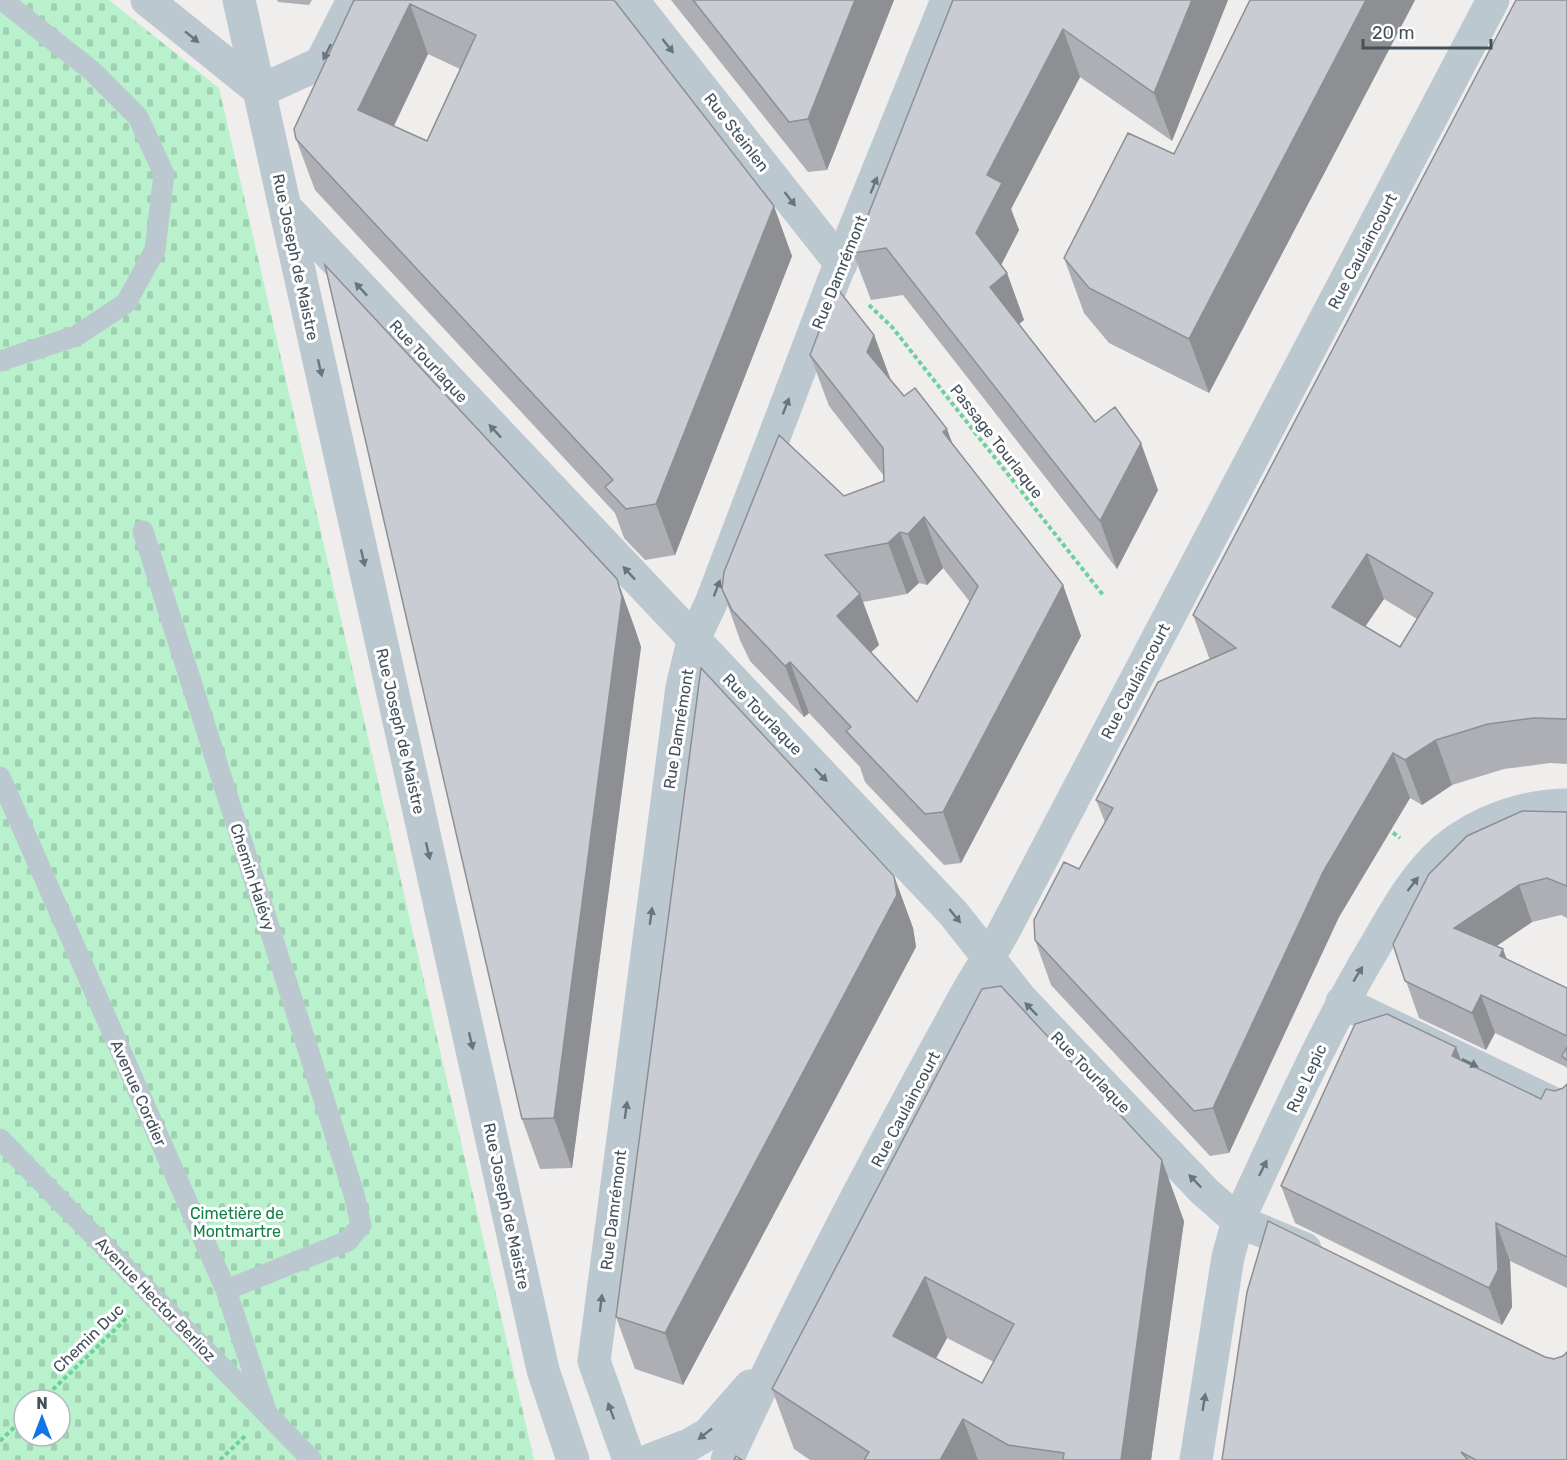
<svg xmlns="http://www.w3.org/2000/svg" width="1567" height="1460" font-family="Rubik,sans-serif">
	<style>
		.cemetery { fill: url(#cemetery-stones); fill-rule: evenodd }
		.lines { fill: none; stroke-linecap: round; stroke-linejoin: round }
		.path { stroke: #6ed09d; stroke-width: 4; stroke-dasharray: 4.5 3; stroke-linecap: butt }
		.service { stroke: #bcc8d0; stroke-width: 21 }
		.pedestrian { stroke: #bcc8d0; stroke-width: 33 }
		.minor { stroke: #bcc8d0; stroke-width: 33 }
		.tertiary { stroke: #bcc8d0; stroke-width: 33 }
		.wall { fill: #adafb5; fill-rule: evenodd }
		.shaded-wall { fill: #8d8f93 }
		.building { fill: #c9ccd2; stroke: #8d8f93; stroke-width: 1.5; fill-rule: evenodd }
		.oneway { fill: #68757e }
		.labels { text-anchor: middle; stroke-width: 6; stroke-linejoin: round; paint-order: stroke }
		.street-label { font-size: 16px; fill: #44515b; stroke: #fff }
		.park-label { font-size: 16px; fill: #128045; stroke: #fff }
	</style>
	<defs>
		<pattern id="cemetery-stones" width="16" height="16" patternUnits="userSpaceOnUse" patternTransform="scale(1.5)"><rect width="16" height="16" fill="#b8f1cc"/><path d="M2 7V4a2 2 0 0 1 4 0v3zM10 15v-3a2 2 0 0 1 4 0v3z" fill="#9fd0b1"/></pattern>
	</defs>
	<rect width="100%" height="100%" fill="#f0eded"/>
	<!-- cemetery -->
	<path class="cemetery" d="M0 0H109L219 88 534 1460H0ZM24 1400H60V1436H24Z"/>
	<g class="lines">
		<!-- path -->
		<path class="path" d="M869 305 892 327 1103 595
			M1387 828 1400 838
			M42 1400 129 1316
			M0 1441 24 1418
			M220 1460 245 1436"/>
		<!-- service -->
		<path class="service" d="M0 361 76 336 126 303 155 250 164 174 138 117 91 70 2 0
			M143 531 354 1194 361 1225 348 1241 226 1290
			M0 777 226 1290 267 1414
			M0 1139 312 1460"/>
		<!-- pedestrian -->
		<path class="pedestrian" d="M1238 1221 1305 1249"/>
		<!-- minor -->
		<path class="minor" d="M147 0 260 91 321 63 353 0
			M239 0 543 1370 573 1460
			M632 0 841 264
			M286 208 953 913 1022 1000 1204 1191 1238 1221
			M1342 1002 1567 1110
			M1196 1460 1228 1257 1238 1221C1281 1129 1322 1035 1374 948 1395 912 1414 876 1445 849 1478 821 1525 805 1567 805"/>
		<!-- tertiary -->
		<path class="tertiary" d="M629 1460 594 1361 682 687 693 641 711 603 833 282 947 0
			M650 1460 689 1445 708 1434 750 1386
			M727 1460C799 1303 881 1149 964 998 977 974 993 952 1006 927L1493 0"/>
	</g>
	<!-- wall -->
	<path class="wall" d="M277 0H312L309 5 278 2Z
		M354 0H614L792 256 675 555 645 560 624 538 615 513 315 190 296 139ZM428 54 460 69 427 141 394 126Z
		M671 0H894L827 170 808 172Z
		M953 0H1228L1172 141 1080 77 1011 209 1019 230 1001 265 1007 273 1024 320 1019 324 1095 422 1158 490 1117 569 903 295 871 300 853 253Z
		M1250 0H1415L1209 393 1109 343 1084 313 1064 258 1174 154Z
		M1567 0V764L1550 763 1504 769 1452 785 1422 805 1410 798 1339 917 1229 1153 1210 1156 1051 985 1035 940 1079 869 1105 822 1096 800 1210 660 1193 615ZM1384 599 1417 619 1400 647 1365 626Z
		M874 335 891 381 904 396 953 445 1063 585 1081 636 961 863 944 865 865 782 860 767 809 713 804 717 750 661 740 640 722 589 844 496 884 481V476L829 406 810 355ZM943 568 970 602 917 702 871 652 879 645 863 602 907 594 919 583 927 585Z
		M617 579 635 629 641 647 572 1168 540 1169 522 1119Z
		M1567 812V918L1561 915 1532 922 1497 946 1507 959 1567 988V1069L1566 1067 1495 1033 1486 1050 1419 1018 1393 944Z
		M894 876 913 928 916 947 683 1385 635 1369 616 1317Z
		M982 989 1184 1221 1151 1460H810L794 1449 772 1389ZM947 1338 994 1362 982 1383 936 1359Z
		M1462 1061 1541 1099 1555 1091 1563 1088 1567 1084V1288L1510 1261 1512 1307 1502 1325 1295 1223 1281 1186Z
		M1563 1356 1567 1460H1222L1545 1357 1554 1359Z"/>
	<!-- shaded-wall -->
	<path class="shaded-wall" d="M855 0H894L827 170 808 119Z
		M1192 0H1228L1172 141 1154 93Z
		M1366 0H1415L1209 393 1189 339Z
		M410 4 428 54 377 161 358 110Z
		M1063 29 1080 77 1011 209 1019 230 993 281 976 233 987 175Z
		M774 206 792 256 675 555 656 504Z
		M1007 273 1024 320 1007 334 990 287Z
		M874 335 893 386 867 352Z
		M947 429 966 480 943 432Z
		M1141 443 1158 490 1117 569 1100 521Z
		M924 517 943 568 927 585 908 534Z
		M900 532 919 583 907 594 888 543Z
		M1367 554 1384 599 1348 652 1332 607Z
		M617 579 635 629 641 647 572 1168 554 1118Z
		M1063 585 1081 636 961 863 943 812Z
		M860 594 879 645 855 667 837 616Z
		M790 662 809 713 804 717 785 666Z
		M1436 740 1452 785 1422 805 1405 760Z
		M1393 753 1410 798 1339 917 1229 1153 1213 1108 1323 872Z
		M894 876 913 928 916 947 683 1385 665 1333Z
		M1519 885 1532 922 1468 965 1454 928Z
		M1503 949 1517 987 1500 956Z
		M1481 995 1495 1033 1486 1050 1472 1013Z
		M1456 1047 1470 1084 1452 1056Z
		M1162 1160 1184 1221 1151 1460H1121Z
		M1496 1223 1510 1261 1512 1307 1502 1325 1489 1288Z
		M925 1277 947 1338 915 1396 893 1336Z
		M963 1419 978 1460H940Z"/>
	<!-- building -->
	<path class="building" d="M354 0H614L774 206 656 504 626 509 605 487 613 480 296 139 294 129ZM410 4 476 35 427 141 358 110Z
		M693 0H855L808 119 789 122Z
		M953 0H1192L1154 93 1063 29 987 175 1002 183 976 233 1007 273 990 287 1095 422 1115 407 1141 443 1100 521 886 248 853 253Z
		M1250 0H1366L1189 339 1089 288 1064 258 1128 133 1174 154Z
		M1516 0H1567V719L1534 718 1488 724 1436 740 1405 760 1393 753 1323 872 1213 1108 1194 1111 1035 940 1034 920 1064 862 1079 869 1113 808 1096 800 1158 682 1236 648 1193 615ZM1367 554 1433 593 1400 647 1332 607Z
		M325 265 617 579 622 597 554 1118 522 1119Z
		M836 287 874 335 867 352 904 396 915 388 947 429 943 432 1063 585 943 812 925 814 846 731 851 727 790 662 785 666 732 610 722 589 724 572 779 435 844 496 884 481 883 448 810 355ZM924 517 978 586 917 702 837 616 860 594 825 555 888 543 900 532 908 534Z
		M701 668 894 876 897 895 665 1333 616 1317Z
		M1522 811 1567 812V886L1547 878 1519 885 1454 928 1503 949 1500 956 1567 988V1036L1481 995 1472 1013 1405 981 1393 944 1429 874 1467 836Z
		M1001 986 1162 1160 1121 1460H1063L1064 1453 1008 1445 963 1419 940 1460H864L869 1452 772 1389 982 989ZM925 1277 1014 1324 982 1383 893 1336Z
		M1387 1014 1456 1047 1452 1056 1541 1099 1546 1089 1555 1091 1563 1088 1567 1084V1257L1496 1223 1498 1270 1489 1288 1281 1186 1355 1024Z
		M1567 1047V1060L1562 1056Z
		M1268 1221 1545 1357 1554 1359 1563 1356 1567 1352V1460H1476L1461 1452 1468 1460H1222L1247 1292Z
		M736 1456 742 1460H734Z"/>
	<!-- one-way arrows -->
	<defs><path id="oneway-solid" d="M-6-.8H1V-3.2L6.5 0L1 3.2V.8H-6Z" transform="scale(1.5)"/></defs>
	<g class="oneway">
		<use href="#oneway-solid" transform="translate(192 37) rotate(39)"/>
		<use href="#oneway-solid" transform="translate(668 46) rotate(52)"/>
		<use href="#oneway-solid" transform="translate(327 52) rotate(116)"/>
		<use href="#oneway-solid" transform="translate(874 185) rotate(-68)"/>
		<use href="#oneway-solid" transform="translate(790 199) rotate(52)"/>
		<use href="#oneway-solid" transform="translate(361 289) rotate(-133)"/>
		<use href="#oneway-solid" transform="translate(320 368) rotate(77)"/>
		<use href="#oneway-solid" transform="translate(786 406) rotate(-69)"/>
		<use href="#oneway-solid" transform="translate(495 431) rotate(-133)"/>
		<use href="#oneway-solid" transform="translate(363 558) rotate(77)"/>
		<use href="#oneway-solid" transform="translate(629 573) rotate(-133)"/>
		<use href="#oneway-solid" transform="translate(717 588) rotate(-69)"/>
		<use href="#oneway-solid" transform="translate(821 775) rotate(46)"/>
		<use href="#oneway-solid" transform="translate(428 851) rotate(77)"/>
		<use href="#oneway-solid" transform="translate(1413 884) rotate(-52)"/>
		<use href="#oneway-solid" transform="translate(651 916) rotate(-82)"/>
		<use href="#oneway-solid" transform="translate(955 916) rotate(51)"/>
		<use href="#oneway-solid" transform="translate(1358 974) rotate(-59)"/>
		<use href="#oneway-solid" transform="translate(1031 1009) rotate(-134)"/>
		<use href="#oneway-solid" transform="translate(471 1041) rotate(77)"/>
		<use href="#oneway-solid" transform="translate(1470 1063) rotate(26)"/>
		<use href="#oneway-solid" transform="translate(626 1110) rotate(-82)"/>
		<use href="#oneway-solid" transform="translate(1263 1168) rotate(-64)"/>
		<use href="#oneway-solid" transform="translate(1195 1181) rotate(-134)"/>
		<use href="#oneway-solid" transform="translate(601 1303) rotate(-83)"/>
		<use href="#oneway-solid" transform="translate(1204 1402) rotate(-81)"/>
		<use href="#oneway-solid" transform="translate(611 1411) rotate(-110)"/>
		<use href="#oneway-solid" transform="translate(705 1434) rotate(142)"/>
	</g>
	<g class="labels">
		<!-- street labels -->
		<g class="street-label">
			<text transform="translate(737 132) rotate(52)" y="6">Rue Steinlen</text>
			<text transform="translate(1362 251) rotate(-62)" y="6">Rue Caulaincourt</text>
			<text transform="translate(296 257) rotate(78)" y="6">Rue Joseph de Maistre</text>
			<text transform="translate(839 272) rotate(-68)" y="6">Rue Damrémont</text>
			<text transform="translate(429 361) rotate(47)" y="6">Rue Tourlaque</text>
			<text transform="translate(997 441) rotate(52)" y="6">Passage Tourlaque</text>
			<text transform="translate(1135 681) rotate(-62)" y="6">Rue Caulaincourt</text>
			<text transform="translate(763 714) rotate(46)" y="6">Rue Tourlaque</text>
			<text transform="translate(678 729) rotate(-81)" y="6">Rue Damrémont</text>
			<text transform="translate(401 731) rotate(77)" y="6">Rue Joseph de Maistre</text>
			<text transform="translate(253 877) rotate(72)" y="6">Chemin Halévy</text>
			<text transform="translate(1091 1072) rotate(46)" y="6">Rue Tourlaque</text>
			<text transform="translate(1306 1078) rotate(-65)" y="6">Rue Lepic</text>
			<text transform="translate(139 1093) rotate(66)" y="6">Avenue Cordier</text>
			<text transform="translate(905 1109) rotate(-62)" y="6">Rue Caulaincourt</text>
			<text transform="translate(507 1206) rotate(78)" y="6">Rue Joseph de Maistre</text>
			<text transform="translate(613 1210) rotate(-83)" y="6">Rue Damrémont</text>
			<text transform="translate(156 1299) rotate(46)" y="6">Avenue Hector Berlioz</text>
			<text transform="translate(88 1338) rotate(-44)" y="6">Chemin Duc</text>
		</g>
		<!-- park labels -->
		<g class="park-label">
			<text x="237" y="1219">Cimetière de<tspan x="237" dy="18">Montmartre</tspan></text>
		</g>
	</g>
	<!-- north arrow -->
	<g transform="translate(42 1418)"><circle r="28" fill="#ffffff" stroke="#b4b9bd" stroke-width="1.5"/>
	<path d="M0-4.5L10 22L0 15L-10 22Z" fill="#0f75e8"/>
	<text y="-9" font-size="16" font-weight="bold" text-anchor="middle" fill="#44515b">N</text>
	</g>
	<!-- scale -->
	<path d="M1363 39v9h128v-9" fill="none" stroke="#44515b" stroke-width="3"/>
	<text x="1372" y="39" font-size="18" fill="#44515b" stroke="#ffffff" stroke-width="4.5" paint-order="stroke">20 m</text>
</svg>
